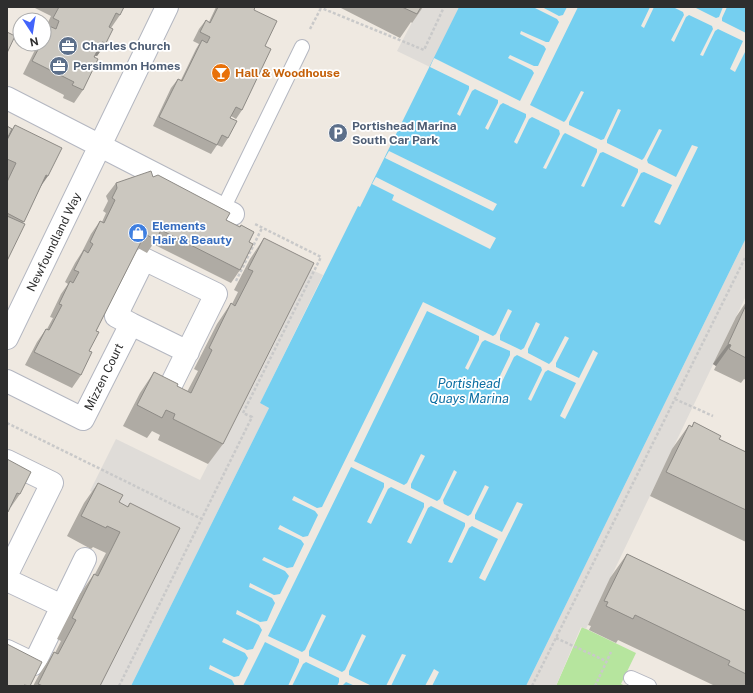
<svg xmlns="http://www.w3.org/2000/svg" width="753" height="693" font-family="'Public Sans',sans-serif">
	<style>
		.green { fill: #b6e59e }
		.plaza { fill: #dfdcd8 }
		.water { fill: #75cff0 }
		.pier { fill: #efe9e1 }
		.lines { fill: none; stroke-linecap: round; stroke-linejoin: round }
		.service-casing { stroke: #b4b7c1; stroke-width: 16 }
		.minor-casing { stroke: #b4b7c1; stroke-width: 24 }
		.path { stroke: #c9c9c9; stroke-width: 2.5; stroke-dasharray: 3 2; stroke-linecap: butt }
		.service { stroke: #fff; stroke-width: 14 }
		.minor { stroke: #fff; stroke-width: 22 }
		.wall { fill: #afaba4 }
		.shaded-wall { fill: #8e8b86 }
		.building { fill: #cbc7bf; stroke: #8e8b86 }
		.labels { text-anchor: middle; stroke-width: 3.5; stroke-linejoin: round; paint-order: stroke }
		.service-label { font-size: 12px; font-weight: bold; fill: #4e5e75; stroke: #fff; text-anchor: start }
		.food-label { font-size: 12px; font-weight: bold; fill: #c56008; stroke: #fff; text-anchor: start }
		.shop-label { font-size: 12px; font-weight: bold; fill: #366cbe; stroke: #fff; text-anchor: start }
		.street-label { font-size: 12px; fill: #2e2e2e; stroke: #fff }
		.water-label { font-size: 13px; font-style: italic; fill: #0d6fa3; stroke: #fff }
	</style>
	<rect width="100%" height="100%" fill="#efe9e1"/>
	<!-- green -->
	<path class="green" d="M582 627 636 653 621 684 626 686H556Z"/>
	<!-- plaza -->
	<path class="plaza" d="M420 7H459L430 67 397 51Z
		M746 238V296L586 629 581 627 556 686H526Z
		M308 268 323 275 260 403 269 408 131 686H96L174 532 90 491 116 439 200 480Z"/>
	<!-- water -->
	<path class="water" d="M459 7H746V238L526 686H131L269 408 260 403 358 206 360 207Z"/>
	<!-- pier -->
	<path class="pier" d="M533 7H542L559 16 563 15 567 7H578L530 105 564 122 566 120 581 91 584 92 569 122V125L601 140 604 139 618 109 621 110 607 140V143L642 160 644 158 659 129 662 130 647 160 648 163 676 177 692 145 698 147 660 225 654 222 672 185 644 172 641 173 624 207 621 206 638 172V169L603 152 600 153 584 187 581 186 597 152V149L565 133 563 135 546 169 543 168 560 134 559 130 532 117 529 119 517 144 514 142 526 117V114L503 103 500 105 488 130 485 128 498 103V100L475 89 472 91 460 116 457 114 469 89V86L430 67 434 58 520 101 534 73 532 70 508 58 510 55 534 66H538L546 49 544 46 520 34 521 31 546 42H549L559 22 557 19Z
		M650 7H654L644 28 641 26Z
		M673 7H694L716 18 719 17 723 7H727L722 18V21L746 33V50L735 72 730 69 743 41 718 29 715 31 703 56 700 55 713 29 712 26 689 15 686 17 674 42 671 40 684 15 683 12Z
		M389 151 497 204 493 211 385 158Z
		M376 177 496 238 490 249 392 200 394 195 372 184Z
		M423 302 493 336 496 334 508 309 512 311 500 335V340L521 350 524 348 536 322 540 324 528 349V353L549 364 552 361 565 336 569 338 556 363V367L579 378 593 350 598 353 565 419 560 416 576 383 548 370 545 372 531 401 528 399 542 370 541 367 517 355 514 357 500 386 496 384 510 355V351L485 340 482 342 468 370 465 368 479 340V336L427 311 354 461 404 485 407 483 421 454 425 456 411 484V488L437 501 440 499 454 470 457 472 443 500 444 504 468 516 471 514 485 485 489 487 475 515V519L502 532 517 502 523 504 485 581 479 578 498 539 472 526 469 528 452 563 448 562 465 526V523L431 506 428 508 411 544 407 542 424 507V503L391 487 388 489 371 524 367 522 384 487V483L351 467 268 636 302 652 305 650 322 614 326 616 309 651V656L342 672 345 670 362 634 366 636 349 671V675L372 686H355L346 682 342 686H337L339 682V678L306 662 303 664 292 686H288L299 662V659L265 642 243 686H235L232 680 209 669 210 665 234 677 239 676 248 658 245 653 222 642 224 638 247 650 253 649 262 630 259 625 236 614 237 610 260 622 267 621 275 603 272 598 249 587 250 583 274 595 280 594 289 576 285 571 262 560 264 557 287 568 293 567 304 544 301 540 278 529 280 525 303 537 308 536 318 515 315 511 292 500 294 496 317 508 322 507Z
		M402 654 406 655 391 686H386Z
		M434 669 439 672 432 686H425Z"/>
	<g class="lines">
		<defs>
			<path id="service" d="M223 209 302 47
				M631 678 649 686"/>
			<path id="minor" d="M7 98 233 214
				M131 324 116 316 144 259 216 294 164 399
				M7 338 167 7
				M7 381 83 419 131 324 188 352
				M7 461 52 483 7 574
				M7 580 62 606
				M7 651 34 664 85 559"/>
		</defs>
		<!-- service casing -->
		<use href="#service" class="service-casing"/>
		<!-- minor casing -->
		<use href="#minor" class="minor-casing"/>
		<!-- path -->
		<path class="path" d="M319 7 424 50 444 7
			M310 29 321 8
			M236 281 262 228
			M675 399 713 416
			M7 423 202 519
			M556 638 606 661
			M119 686 252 417 243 413 321 257 255 224
			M532 686 746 256
			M595 686 611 652"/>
		<!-- service -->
		<use href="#service" class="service"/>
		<!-- minor -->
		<use href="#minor" class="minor"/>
	</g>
	<!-- wall -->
	<path class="wall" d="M33 7H124L120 15 111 28 106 43 97 56H95L83 90 74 103 63 98 64 95 23 74 38 44H44V34L46 32 44 31 51 16Z
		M216 7H255L254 10 265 46 242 110 236 119 231 116 230 118 228 138 222 147 217 145 211 154 153 126 171 88 178 79 181 80 196 49 199 44 193 41 199 29 206 20 209 22Z
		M339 7H423L412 23 411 22 400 38Z
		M15 125 42 184 23 223 7 261V126L12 129Z
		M153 177 226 220 240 227 241 225 249 242 240 270 231 283 153 244 147 253 138 248 96 331 89 351 81 375 72 388 25 365 37 342 46 329H47L53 318 50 317 61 294 68 284 65 282 75 263 82 252 91 234 100 221 102 222 106 213 103 211 108 201 106 196 116 183Z
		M264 238 223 444 208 464 158 440 160 435 152 431 147 438 123 426 140 393 154 372 177 386 187 392 198 371 194 369 217 324 231 303 232 304 238 292 234 290 250 259Z
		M746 302V380L744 379 741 383 714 370 716 366 713 364 736 317Z
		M694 422 719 439 746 452V542L650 496 672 449 689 425 692 426Z
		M7 459 20 494 11 507H10L7 513Z
		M98 483 119 502 127 507 130 503 100 686H33L40 673 54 652 55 653 61 641 57 639 80 594 94 574H95L106 553 93 547 91 549 67 536 84 503Z
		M627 554 746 611V686H712L713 685 618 640 616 643 589 630 591 626 588 625 610 578Z"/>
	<!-- shaded-wall -->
	<path class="shaded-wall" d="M102 42 106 43 97 56 93 55Z
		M46 175 48 176 39 189Z
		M728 344 731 345 716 366 713 364Z"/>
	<!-- building -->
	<path class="building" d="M59 7H124L120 15 116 13 109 27 113 29 106 43 102 42 94 57 98 59 83 90 72 85 74 82 32 61 41 44H44V37L49 26 56 29 59 21 53 18Z
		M218 7H255L254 10 277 21 265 46 271 49 242 110 236 107 230 118 237 121 228 138 222 135 217 145 159 117 178 79 182 81 202 40 207 43 210 37 200 32 206 20 210 23Z
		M402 7H421L417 14Z
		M7 32 15 36 7 53Z
		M15 125 62 148 48 176 46 175 24 222 7 213V182L16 163 7 159V140Z
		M7 126 12 129 7 139Z
		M151 171 153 177 158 175 230 213 226 220 240 227 241 225 254 232 249 242 253 244 240 270 161 230 156 240 145 234 96 331 99 332 89 351 92 352 81 375 34 352 46 329 49 330 62 305 59 304 70 281 73 283 79 272 74 270 84 250 88 253 93 244 90 242 100 221 104 223 115 200 112 198 117 188 116 183Z
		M7 216 25 224 7 261Z
		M264 238 314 263 223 444 173 419 175 414 166 410 162 418 137 405 154 372 178 384 177 386 191 393 212 350 209 348 231 303 235 306 253 271 248 269Z
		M746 305V358L729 349 731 345 728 344Z
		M694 422 721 436 719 439 746 452V510L666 472 689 425 692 427Z
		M7 459 31 472 20 494 17 493 8 512 7 511Z
		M98 483 123 495 119 502 128 507 130 503 180 528 100 686H43L38 684 54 652 58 654 76 620 72 618 94 574 98 576 120 532 107 526 106 528 81 516Z
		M627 554 746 611V674L728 665 730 661 635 615 633 619 606 606 608 602 604 601Z
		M7 644 42 662 30 686 24 685V686H7Z"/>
	<!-- icons -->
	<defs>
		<symbol id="office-disc" viewBox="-11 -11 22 22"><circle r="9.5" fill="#5c6f8a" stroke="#fff"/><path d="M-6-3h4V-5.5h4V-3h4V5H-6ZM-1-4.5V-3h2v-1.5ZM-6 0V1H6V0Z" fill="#fff"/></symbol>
		<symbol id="bar-disc" viewBox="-11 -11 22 22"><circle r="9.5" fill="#e8710a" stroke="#fff"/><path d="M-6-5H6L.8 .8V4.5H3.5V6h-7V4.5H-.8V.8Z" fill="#fff"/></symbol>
		<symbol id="parking-disc" viewBox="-11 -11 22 22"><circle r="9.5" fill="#5c6f8a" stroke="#fff"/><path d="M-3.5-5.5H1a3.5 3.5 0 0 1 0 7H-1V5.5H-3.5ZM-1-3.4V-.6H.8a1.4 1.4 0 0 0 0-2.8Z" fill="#fff"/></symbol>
		<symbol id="shop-disc" viewBox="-11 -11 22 22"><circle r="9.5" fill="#3f7fe0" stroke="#fff"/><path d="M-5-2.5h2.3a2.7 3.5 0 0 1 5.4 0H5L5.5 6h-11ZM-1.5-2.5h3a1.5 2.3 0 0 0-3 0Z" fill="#fff"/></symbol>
	</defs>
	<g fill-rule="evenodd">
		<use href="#office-disc" x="57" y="35" width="22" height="22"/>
		<use href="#office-disc" x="48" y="55" width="22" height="22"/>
		<use href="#bar-disc" x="210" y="62" width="22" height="22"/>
		<use href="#parking-disc" x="327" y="122" width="22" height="22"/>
		<use href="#shop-disc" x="127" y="222" width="22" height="22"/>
	</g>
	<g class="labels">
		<!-- service labels -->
		<g class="service-label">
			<text x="82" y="50">Charles Church</text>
			<text x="73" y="70">Persimmon Homes</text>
			<text x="352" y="130">Portishead Marina<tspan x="352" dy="14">South Car Park</tspan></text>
		</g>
		<!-- food labels -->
		<g class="food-label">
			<text x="235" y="77">Hall &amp; Woodhouse</text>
		</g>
		<!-- shop labels -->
		<g class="shop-label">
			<text x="152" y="230">Elements<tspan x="152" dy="14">Hair &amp; Beauty</tspan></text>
		</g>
		<!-- street labels -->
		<g class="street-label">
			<text transform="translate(54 242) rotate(-64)" y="4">Newfoundland Way</text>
			<text transform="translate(104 377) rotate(-64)" y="4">Mizzen Court</text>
		</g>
		<!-- water labels -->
		<g class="water-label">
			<text x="469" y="388">Portishead<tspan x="469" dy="15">Quays Marina</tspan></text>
		</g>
	</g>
	<!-- border -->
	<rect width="753" height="693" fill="none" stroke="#2e2e2e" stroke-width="16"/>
	<!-- north arrow -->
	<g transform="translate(32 32) rotate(168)"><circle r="19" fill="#ffffff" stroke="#ababab"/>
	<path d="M0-3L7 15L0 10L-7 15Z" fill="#4264fb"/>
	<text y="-6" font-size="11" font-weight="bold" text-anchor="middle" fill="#2e2e2e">N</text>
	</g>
</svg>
